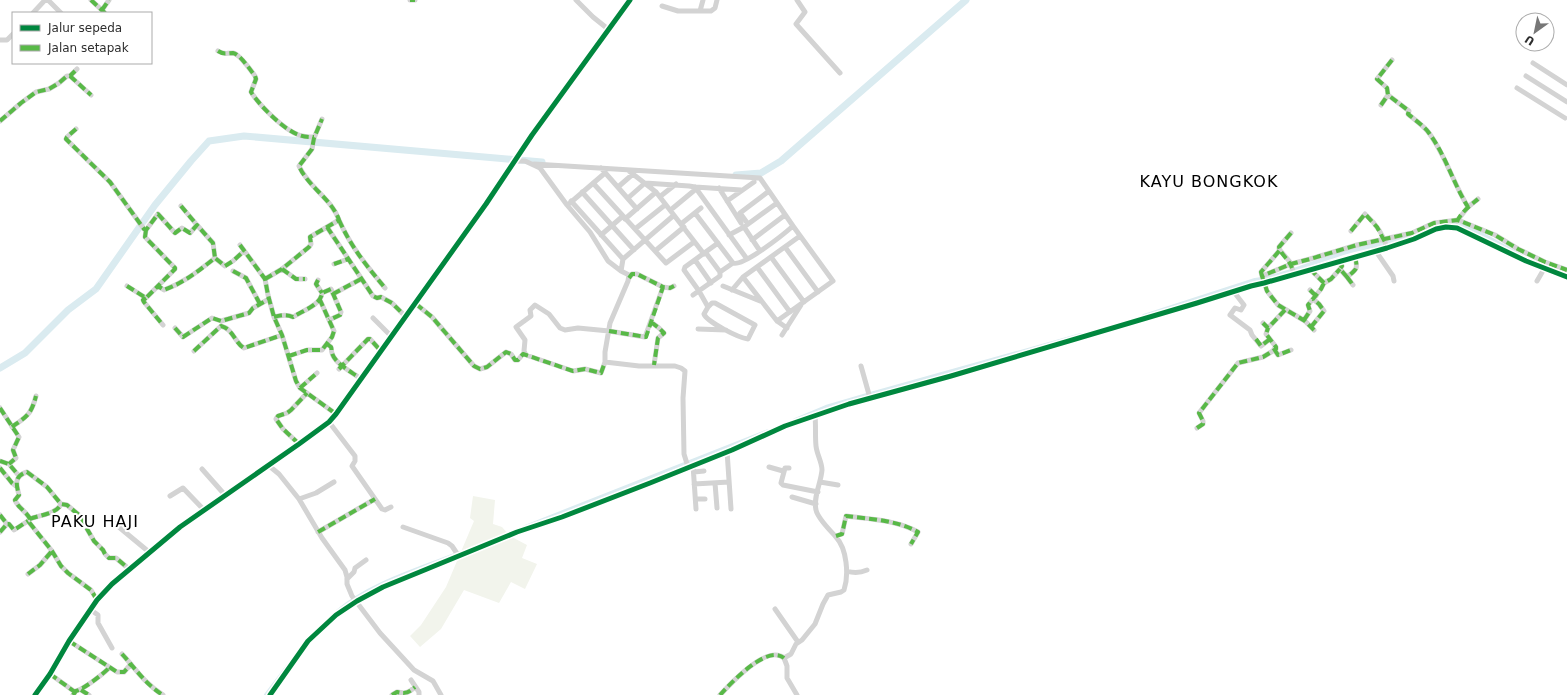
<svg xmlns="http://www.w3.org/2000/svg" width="1567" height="695" font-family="'DejaVu Sans',sans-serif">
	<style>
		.green { fill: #f2f4ec }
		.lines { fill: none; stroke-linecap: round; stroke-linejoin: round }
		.canal { stroke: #daebf0; stroke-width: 4 }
		.river { stroke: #daebf0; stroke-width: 7 }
		.minor { stroke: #d3d3d3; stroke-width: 5 }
		.quiet { stroke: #58b947; stroke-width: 4; stroke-dasharray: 8 4; stroke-linecap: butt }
		.cycleway-casing { stroke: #fff; stroke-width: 8 }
		.cycleway { stroke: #00873e; stroke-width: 5 }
		.labels { text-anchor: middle; stroke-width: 4; stroke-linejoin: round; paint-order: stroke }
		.quarter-label { font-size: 16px; letter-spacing: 1px; fill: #000; stroke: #fff }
	</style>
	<rect width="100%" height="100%" fill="#fff"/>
	<!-- green -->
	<path class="green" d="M473 496 495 500 493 524 502 527 510 536 527 545 522 558 537 564 525 589 511 582 499 603 464 590 441 629 420 647 410 636 421 625 446 587 474 521 470 518Z"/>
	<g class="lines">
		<!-- canal -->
		<path class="canal" d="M1144 316 1255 280C1284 276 1310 263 1337 255 1361 247 1387 244 1411 237 1425 232 1437 223 1452 224 1472 226 1502 246 1521 256
			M795 420 826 407 867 395 1081 335
			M525 527 768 431
			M338 611C371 583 420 569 459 553
			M266 695 288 666"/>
		<!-- river -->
		<path class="river" d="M736 175 761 173 781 161 966 0
			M0 368 25 353 68 310 96 289 155 205 191 161 209 141 244 136 542 162"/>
		<!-- minor -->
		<path class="minor" d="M48 0 61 13
			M91 0 105 13
			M410 0H415
			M576 0 593 17 608 29
			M797 0 805 12 796 24 840 73
			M662 6 678 11H711L715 8 717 0
			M102 10 109 0
			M700 11 703 0
			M33 13 45 0
			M0 40H7L13 34
			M218 51C224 55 226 53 233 53 240 54 251 71 255 76L256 79 251 92C259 105 284 130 299 135 304 137 309 137 314 137
			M1392 60 1377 79 1387 88 1388 95 1409 111 1408 114C1415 120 1424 126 1429 133 1446 156 1453 183 1468 207
			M1533 63 1567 85
			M70 76 91 95
			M1526 76 1567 102
			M1517 88 1565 118
			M1381 105 1388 95
			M0 121 21 103 36 92 49 89 59 83 67 76H70L77 69
			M76 129 67 137 66 139 110 182 144 229 146 230 158 214 175 233 182 228 190 233 197 225 213 243 215 258
			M515 161H525L540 168 567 205 590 232 608 261 621 271 629 275 628 281 610 323 605 352V362L639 366H675L681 368 685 371 683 398 684 454 688 467
			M534 164 760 178 793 226C784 234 743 267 733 263L720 272V276L693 295
			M601 168 637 209
			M629 171 656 192 704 254
			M593 183 666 263 694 242
			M618 187 633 174
			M695 187 747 259
			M719 188 741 223
			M582 192 634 250
			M662 195 676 184
			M628 198 645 183 689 186 695 187 741 190
			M571 201 623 259 621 271
			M727 201 754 182
			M570 203 605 173
			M181 206 197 225
			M673 208 696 189
			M695 213 733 263
			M625 219 656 192
			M339 220C351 247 366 265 385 288
			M1457 221 1468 207 1478 199
			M681 224 701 208
			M748 224 740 213 769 191
			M327 227 373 296 377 298 381 297 392 303 406 317
			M744 227 760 251
			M635 229 665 205
			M146 230 145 237 175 268V269L158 286
			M1351 231 1365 214C1375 223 1384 235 1387 248
			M1291 233 1279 247V249L1290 262 1294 274
			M601 235 623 216
			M729 235 744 227 777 203
			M752 240 785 215
			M240 245 265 279 268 295 274 317 282 335 296 381 300 388 336 414
			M785 247 818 292
			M1375 250 1393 276 1394 281
			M655 251 684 227
			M706 253 720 272
			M771 257 804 302
			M623 259 673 216
			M695 260 711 283
			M1340 261 1342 266 1340 269 1347 277C1357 269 1358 269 1355 257
			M334 264 348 259
			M757 267 790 312
			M282 269 296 279H305
			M1310 269 1324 283 1331 279 1340 269
			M233 271 246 278 260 304
			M1262 276 1261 272 1280 250
			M743 277 777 321 787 328
			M1347 277 1353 285
			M629 278 632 274H637L663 287
			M265 279 282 269 309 247 311 244 310 237 339 220C332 199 308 187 299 166L312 149 314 138 322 119
			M318 280 316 284 322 293
			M1537 281 1544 269
			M127 286 146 298 158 286 164 290C185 282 197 272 215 258L225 266 233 261 244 251
			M723 286 760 301
			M732 290 743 277 800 236
			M1310 290 1316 296
			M1234 292 1244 305 1241 310 1235 308 1230 315 1250 330 1252 335 1261 346 1270 339
			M333 294 361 279
			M146 298 143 300 144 302 163 325
			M416 304 432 317 474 366 480 369 487 367 506 352 511 354 515 360H518L523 354 573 371 585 369 601 373 605 362
			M708 307 712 303H715L755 325 748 339C739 338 707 322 704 314L708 307 699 291 684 270 685 267 718 243
			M274 317C281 315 287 314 293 317 302 311 321 305 322 293L331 289 341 312 340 315 329 320
			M373 318 392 337
			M1304 320 1310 311 1308 305 1321 289 1324 283
			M777 321 833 281 793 226
			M651 322 659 328 664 333 658 338 654 365
			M1263 323 1268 328 1285 310
			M1311 327 1324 311 1319 304 1313 299
			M175 328 183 337 212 318 221 321 249 313 253 308 269 299
			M698 329 726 330
			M1314 330 1305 321 1278 305 1267 291 1262 276 1291 264 1310 259 1357 245 1412 233 1434 223 1458 220 1495 235 1518 249 1545 262 1567 270
			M782 335 801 305
			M327 344 331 347C332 349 331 351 332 353 335 364 352 372 361 379
			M1274 349 1278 355 1291 350
			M194 351 221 326C233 329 235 343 244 348L282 335
			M526 355 524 351 525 340 516 327 531 316 530 310 535 305 549 314 560 328 565 330 578 328 609 331 645 337 663 287 670 288 674 286
			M289 356 307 350H322L332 337 334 331 320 300
			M861 366 870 398
			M339 369 368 339H370L381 351
			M300 388 317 373
			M0 408 19 437 13 450 16 458 9 464
			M329 422 355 456V461L352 466 382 509 385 510 391 507
			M12 427C27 416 31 415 36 396
			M1197 428 1203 424V421L1199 413 1238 363 1263 357 1276 349V347L1266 334 1268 328
			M299 444 283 429 276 419 278 416 287 413 291 410 307 393
			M727 451 731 509
			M0 461 9 464 19 476
			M268 465 279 474 299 499 322 538 345 570 347 577V584L352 596 380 633 414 670 433 681 441 695
			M693 465 696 509
			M769 467 783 471
			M0 468 12 483 16 486
			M789 468H785L781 483 783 485 818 492
			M202 469 225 495
			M694 472 704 471
			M820 482 838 485
			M715 483 717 508
			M694 484 729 482
			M170 496 183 488 204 510
			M792 497 816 504
			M299 499 316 493 334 482
			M696 499H705
			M0 515 7 524H9L14 530 28 521
			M30 519C39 515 57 514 61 504
			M114 523 149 552
			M403 527 448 543 452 546 458 555 457 557
			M0 532 7 524
			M318 532 375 499
			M836 536 842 534 846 516C869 519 897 520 918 532L911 544
			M847 571C853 573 860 573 867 570
			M28 574 40 565 52 551
			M347 579 354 572 355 568 366 560
			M97 600 91 590 68 573 61 566 52 551 28 521 30 519C26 511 18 508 15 500L19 495C16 484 14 476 27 472L47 487 61 504 67 505 79 515 94 541 103 550 105 554 109 558H116L129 569
			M775 609 798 642
			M91 610 98 615V623L112 648
			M69 641 117 672H124L131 664
			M122 654C135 668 146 685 163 695
			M50 674 75 692
			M411 680 419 692V695
			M81 690 89 695
			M35 695 50 674 69 641 97 600 112 584 180 527 299 444 329 422 336 414 486 204 532 135 630 0
			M73 695 76 691C84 689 103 674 109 668
			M270 695 308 641 336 615 357 601 383 587 427 569 517 532 562 517 650 483 732 450 785 426 849 404 951 376 1197 303 1251 286 1264 283 1387 248 1414 239 1436 229 1446 227 1457 228 1526 261 1567 277
			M392 695 397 692C406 694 408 693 415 687
			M720 695C731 683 767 644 784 658
			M797 695 787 678V666L784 658 791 654 796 644 802 640 815 624 823 604 828 595 841 592 844 590C849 575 847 549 836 537 830 530 818 519 816 510 813 497 821 483 822 470 822 462 817 455 816 446 815 436 816 426 815 416"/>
		<!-- quiet -->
		<path class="quiet" d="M91 0 105 13
			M410 0H415
			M102 10 109 0
			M218 51C224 55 226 53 233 53 240 54 251 71 255 76L256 79 251 92C259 105 284 130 299 135 304 137 309 137 314 137
			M1392 60 1377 79 1387 88 1388 95 1409 111 1408 114C1415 120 1424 126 1429 133 1446 156 1453 183 1468 207
			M70 76 91 95
			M1381 105 1388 95
			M0 121 21 103 36 92 49 89 59 83 67 76H70L77 69
			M76 129 67 137 66 139 110 182 144 229 146 230 158 214 175 233 182 228 190 233 197 225 213 243 215 258
			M181 206 197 225
			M339 220C351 247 366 265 385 288
			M1457 222C1460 213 1471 205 1478 199
			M327 227 373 296 377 298 381 297 392 303 406 317
			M146 230 145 237 175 268V269L158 286
			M1351 231 1365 214 1377 227 1386 244
			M1291 233 1279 247C1281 255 1289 259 1292 268
			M240 245 265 279 268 295 274 317 282 335 296 381 300 388 336 414
			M1340 261 1342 266 1340 269 1347 277C1357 269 1358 269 1355 257
			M334 264 348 259
			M282 269 296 279H305
			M1310 269 1324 283 1331 279 1340 269
			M233 271 246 278 260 304
			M1262 276 1261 272 1280 250
			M1347 277 1353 285
			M629 278 632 274H637L663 287
			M265 279 282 269 309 247 311 244 310 237 339 220C332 199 308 187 299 166L312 149 314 138 322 119
			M318 280 316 284 322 293
			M127 286 146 298 158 286 164 290C185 282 197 272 215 258L225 266 233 261 244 251
			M1310 290 1316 296
			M333 294 361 279
			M146 298 143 300 144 302 163 325
			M416 304 432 317 474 366 480 369 487 367 506 352 511 354 515 360H518L523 354 573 371 585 369 601 373 605 362
			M274 317C281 315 287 314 293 317 302 311 321 305 322 293L331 289 341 312 340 315 329 320
			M1304 320 1310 311 1308 305 1321 289 1324 283
			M651 322 659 328 664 333 658 338 654 365
			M1263 323 1268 328 1285 310
			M1311 327 1324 311 1319 304 1313 299
			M175 328 183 337 212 318 221 321 249 313 253 308 269 299
			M1314 330 1305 321 1278 305 1267 291 1262 276 1291 264 1310 259 1357 245 1412 233 1434 223 1458 220 1495 235 1518 249 1545 262 1567 270
			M609 331 646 337 663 287 670 288 674 286
			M1256 339 1261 346 1270 339
			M327 344 331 347C332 349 331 351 332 353 335 364 352 372 361 379
			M1274 349 1278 355 1291 350
			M194 351 221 326C233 329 235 343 244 348L282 335
			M289 356 307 350H322L332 337 334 331 320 300
			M339 369 368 339H370L381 351
			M300 388 317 373
			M0 408 19 437 13 450 16 458 9 464
			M12 427C27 416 31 415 36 396
			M1197 428 1203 424V421L1199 413 1238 363 1263 357 1276 349V347L1266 334 1268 328
			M299 444 283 429 276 419 278 416 287 413 291 410 307 393
			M0 461 9 464 19 476
			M0 468 12 483 16 486
			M0 515 7 524H9L14 530 28 521
			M30 519C39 515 57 514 61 504
			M0 532 7 524
			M318 532 375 499
			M836 536 842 534 846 516C869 519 897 520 918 532L911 544
			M28 574 40 565 52 551
			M97 600 91 590 68 573 61 566 52 551 28 521 30 519C26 511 18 508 15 500L19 495C16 484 14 476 27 472L47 487 61 504 67 505 79 515 94 541 103 550 105 554 109 558H116L129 569
			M69 641 117 672H124L131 664
			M122 654C135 668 146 685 163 695
			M50 674 75 692
			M81 690 89 695
			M73 695 76 691C84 689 103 674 109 668
			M392 695 397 692C406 694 408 693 415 687
			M720 695C731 683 767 644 784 658"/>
		<defs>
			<path id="cycleway" d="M35 695 50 674 69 641 97 600 112 584 180 527 299 444 329 422 336 414 486 204 532 135 630 0
				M270 695 308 641 336 615 357 601 383 587 427 569 517 532 562 517 650 483 732 450 785 426 849 404 951 376 1197 303 1251 286 1264 283 1387 248 1414 239 1436 229 1446 227 1457 228 1526 261 1567 277"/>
		</defs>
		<!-- cycleway casing -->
		<use href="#cycleway" class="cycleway-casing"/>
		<!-- cycleway -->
		<use href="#cycleway" class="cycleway"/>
	</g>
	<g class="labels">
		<!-- quarter labels -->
		<g class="quarter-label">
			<text x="1209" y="187">KAYU BONGKOK</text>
			<text x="95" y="527">PAKU HAJI</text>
		</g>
	</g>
	<!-- legend -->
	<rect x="12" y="12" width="140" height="52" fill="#ffffff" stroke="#ababab"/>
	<rect x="20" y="25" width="20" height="6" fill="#00873e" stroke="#ababab"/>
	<text x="48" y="32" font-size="12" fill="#2e2e2e">Jalur sepeda</text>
	<rect x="20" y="45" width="20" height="6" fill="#58b947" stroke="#ababab"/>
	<text x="48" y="52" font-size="12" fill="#2e2e2e">Jalan setapak</text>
	<!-- north arrow -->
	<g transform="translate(1535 32) rotate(213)"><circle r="19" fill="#ffffff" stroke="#ababab"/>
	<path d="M0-3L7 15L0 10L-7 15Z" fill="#777777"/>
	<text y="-6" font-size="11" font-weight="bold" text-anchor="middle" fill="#2e2e2e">U</text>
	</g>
</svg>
